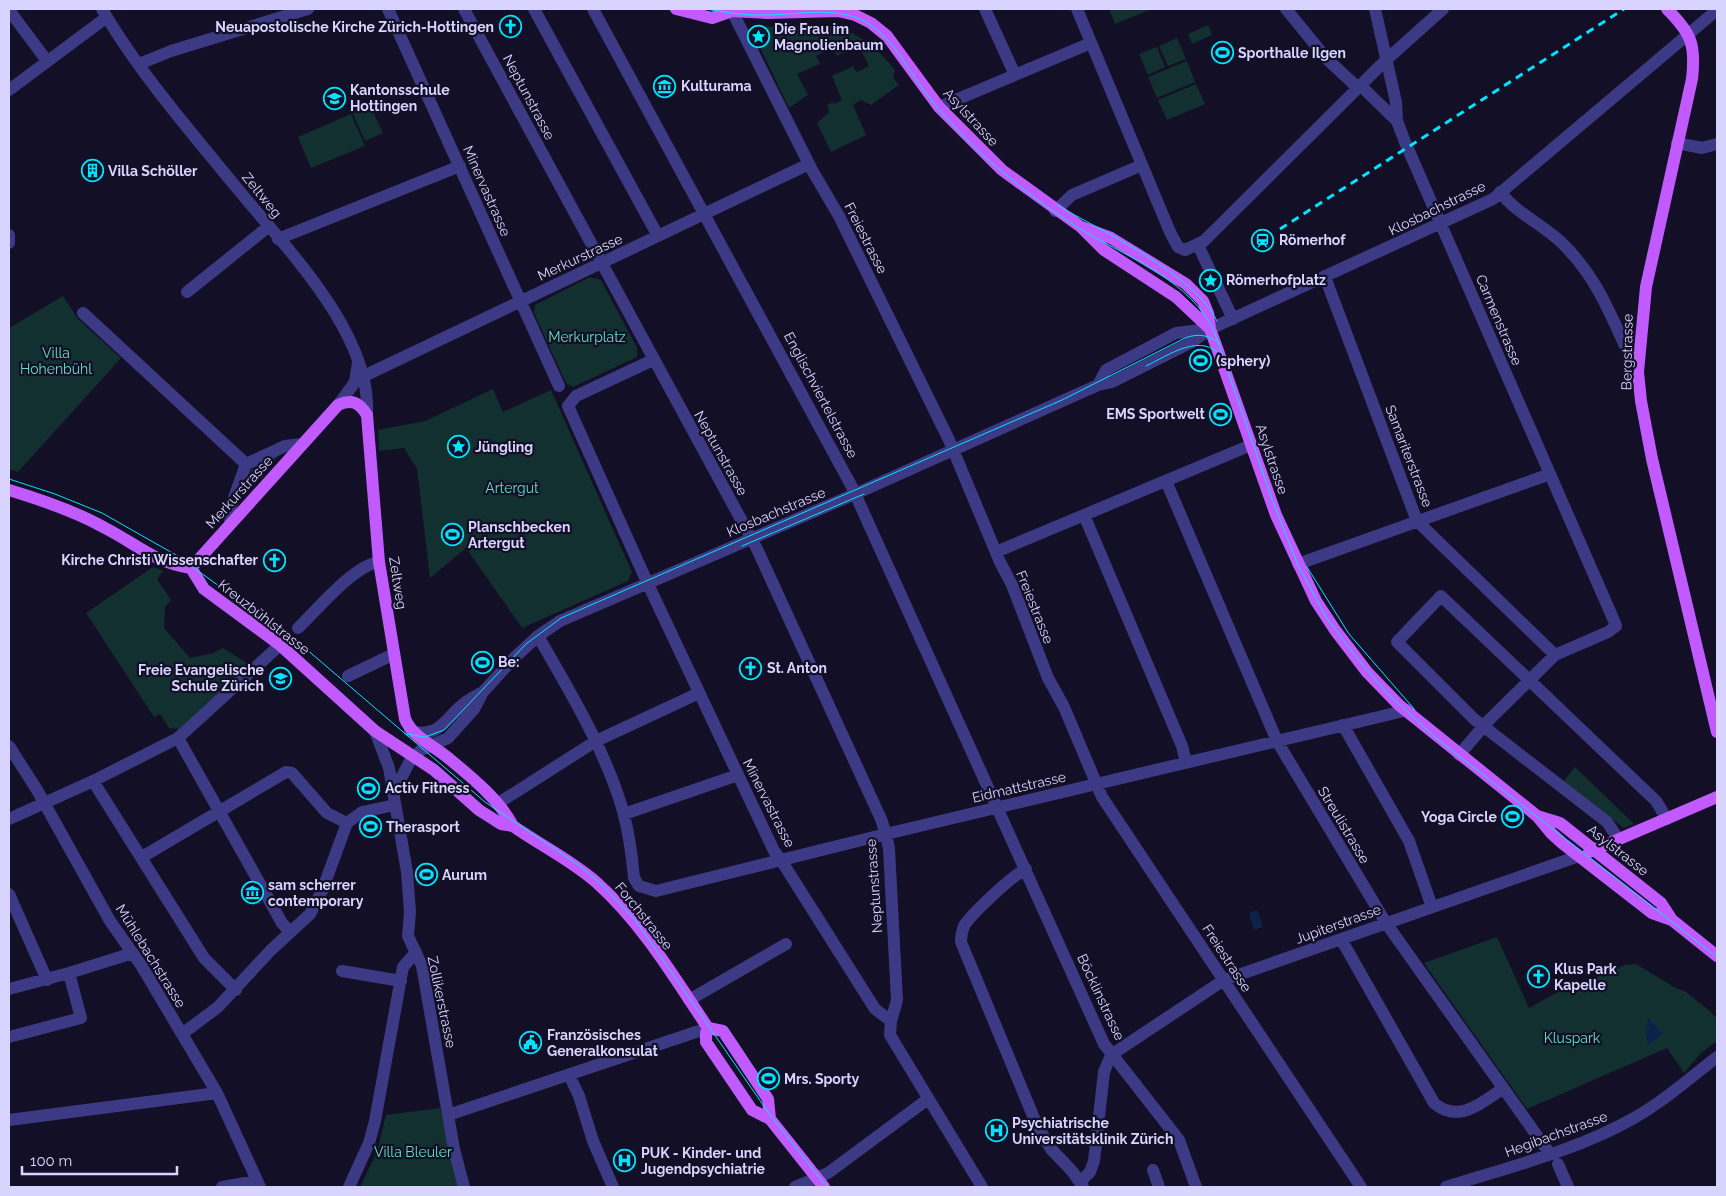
<svg xmlns="http://www.w3.org/2000/svg" width="1726" height="1196" font-family="Raleway,sans-serif">
	<style>
		.green { fill: #12302f }
		.water { fill: #0c2248 }
		.lines { fill: none; stroke-linecap: round; stroke-linejoin: round }
		.minor { stroke: #3d3a85; stroke-width: 12 }
		.major { stroke: #c25bff; stroke-width: 12 }
		.tram { stroke: #00e5ff; stroke-width: 1 }
		.rail { stroke: #00e5ff; stroke-width: 3; stroke-dasharray: 8 6; stroke-linecap: butt }
		.labels { text-anchor: middle; stroke-width: 4.5; stroke-linejoin: round; paint-order: stroke }
		.poi-label { font-size: 14px; font-weight: bold; fill: #d9d4ff; stroke: #130f26; text-anchor: start }
		.street-label { font-size: 14px; fill: #d9d4ff; stroke: #130f26 }
		.park-label { font-size: 14px; fill: #5fe0c0; stroke: #130f26 }
	</style>
	<rect width="100%" height="100%" fill="#130f26"/>
	<!-- green -->
	<path class="green" d="M1109 9H1148L1149 10 1115 24Z
		M819 25C852 26 875 45 895 70L893 78 899 85 871 105 861 100 853 105 866 135 831 152 817 123 829 112 827 105 833 102 834 104 842 100 832 76 853 66 856 72 869 66 858 44 837 56 832 47 816 56 820 64 797 74 808 95 789 108 754 35 760 27Z
		M1208 25 1212 35 1192 44 1188 34Z
		M1177 38 1186 59 1168 66 1159 46Z
		M1157 47 1165 67 1148 75 1139 54Z
		M1187 61 1195 82 1157 98 1148 77Z
		M1196 84 1205 104 1167 120 1158 100Z
		M370 105 383 133 365 141 352 112Z
		M351 114 365 146 311 168 298 137Z
		M590 277 601 280 637 348V357L573 387 566 383 534 313 535 305Z
		M63 296 78 319 121 358 18 472 9 469V328Z
		M493 389 503 412 551 390 632 572 628 581 522 628 466 548 430 578 417 469 404 448 379 451 378 430 425 421Z
		M280 454 239 499 252 467Z
		M153 567 163 571 157 579 171 600 165 607 164 628 190 658 213 653 223 648 250 665 179 729 169 728 160 714 154 717 86 613Z
		M1575 767 1634 824 1624 828 1563 782Z
		M1497 937 1529 1008 1554 994 1625 965 1636 964 1674 987 1686 992 1711 1012 1717 1019V1041L1701 1053 1684 1073 1667 1048 1527 1109 1424 963Z
		M440 1108 459 1187H360L377 1152 386 1115Z"/>
	<!-- water -->
	<path class="water" d="M443 534a9 9 0 1 1 18 0a9 9 0 1 1-18 0Z
		M1257 910 1263 927 1254 930 1249 913Z
		M1648 1018 1663 1034 1648 1045 1645 1032Z"/>
	<g class="lines">
		<!-- minor -->
		<path class="minor" d="M102 9C138 71 191 132 236 187 285 247 372 333 367 415
			M388 9 559 386
			M464 9 757 549 881 819 886 834 889 849 897 1000 891 1021 890 1035 982 1187
			M534 9 658 236
			M593 9 852 487 1104 1044 1179 1140 1196 1187
			M731 9 812 170 839 216 949 440 1000 562 1012 585 1048 678 1064 707 1102 797 1361 1187
			M985 9 1015 75
			M1077 9 1170 232 1178 247 1185 250 1204 241 1386 60 1443 9
			M1286 9 1327 59 1358 88
			M1375 9 1396 102 1397 121 1405 142 1615 623 1616 626 1608 632 1555 655 1488 721 1459 755
			M9 10 47 61
			M139 64 171 51 308 9
			M1361 86 1397 121
			M9 90 107 17
			M939 107 1091 43
			M1677 143 1702 148 1717 144
			M1500 192C1517 214 1544 225 1563 244 1596 277 1608 309 1627 350L1630 353 1639 354
			M1055 211 1072 195 1142 165
			M9 235V243
			M278 239 460 166
			M1198 245 1233 319
			M1325 277 1417 521 1555 655
			M187 292 268 227
			M83 313 246 464
			M653 360 576 396 568 406 647 582 774 851 781 860 875 1009 891 1021
			M364 376 809 164
			M1098 385 1106 370 1176 333 1209 329
			M338 405 355 382 358 363
			M1166 481 1277 741 1386 923 1550 1154
			M1084 515 1182 746 1186 762
			M230 524 231 506 246 464 285 446 302 444
			M996 552 1251 445
			M1298 564 1550 474
			M298 628C317 610 354 565 379 562
			M538 636C570 692 605 749 623 811 629 833 632 856 634 878L639 886 656 891 886 834 1408 710
			M348 676 394 654
			M1343 725 1409 841 1432 907
			M375 731 389 768 407 872 410 912 408 936 422 966 454 1149 464 1187
			M410 731C441 739 445 717 466 702 471 698 478 695 483 692
			M178 738 282 923 290 932
			M9 746 37 790 110 921 141 965 217 1093 260 1187
			M93 781 204 958 236 990
			M393 794 410 761 421 750 448 738 474 709 483 692 514 658 538 636 560 621 855 494 1098 385 1112 382 1192 342 1210 329 1493 199 1717 10
			M497 804 596 741 699 693
			M624 814 738 775
			M9 819 93 781 178 738 280 645
			M1619 840 1607 822 1474 719 1397 642 1441 596 1656 801 1667 819
			M142 857 286 772 292 773 327 813 347 823
			M1026 869C1013 875 972 913 964 926 962 931 961 936 961 942L1036 1123 1051 1149 1072 1171 1083 1187
			M9 894 47 980
			M1341 939 1434 1103C1458 1124 1482 1103 1502 1089
			M342 971 401 981
			M9 989 69 973 133 953
			M689 1000 786 944
			M182 1034 218 1007 271 950 310 914 322 891 347 823 362 812 395 805
			M9 1037 81 1018 69 973
			M569 1075 579 1096 593 1141 613 1187
			M448 1115 708 1028
			M9 1120 217 1093
			M1558 1164 1568 1187
			M1153 1170 1159 1187
			M1080 1182 1090 1172 1094 1161 1104 1072 1111 1055 1224 980 1579 856
			M222 1187 257 1181
			M349 1187 369 1143 375 1121 403 967 416 952
			M795 1187 828 1173 928 1099
			M1446 1187C1509 1167 1576 1151 1634 1118 1664 1101 1690 1078 1717 1057"/>
		<!-- major -->
		<path class="major" d="M676 9 712 18 732 11 768 13 838 11 855 15 871 23 887 36 939 107 1002 170 1081 227 1111 238 1186 284 1203 301 1208 313 1210 329 1217 348 1276 515 1316 601 1335 630 1367 672 1399 705 1537 816 1551 833 1562 843 1652 913 1672 920 1717 956
			M1667 9C1691 33 1696 44 1692 79L1646 287 1638 372 1641 401 1652 459 1717 732
			M1081 227 1104 250 1176 297 1210 329
			M9 490C42 500 75 511 105 528 140 546 151 561 191 568
			M191 568 204 589 280 645 375 731 434 770 479 810 501 824 513 826C540 845 571 860 596 882 642 923 674 977 708 1028L723 1031 768 1099 770 1119
			M191 568 338 405C352 399 359 402 367 415L379 562 405 719C413 737 431 744 447 757 470 776 499 799 513 826
			M1537 816 1560 823 1661 903 1672 920
			M1589 852 1717 797
			M708 1028 706 1033V1042L752 1110 770 1119 824 1187"/>
		<!-- tram -->
		<path class="tram" d="M706 9C723 12 741 15 759 15 792 16 833 5 864 21 892 36 906 67 925 92 950 124 978 153 1010 178 1034 198 1060 217 1087 233 1132 259 1191 282 1214 331L1272 499 1298 565 1326 617 1356 657 1387 693 1436 738 1717 957
			M1057 205C1103 232 1195 274 1217 321
			M1146 366C1169 355 1202 331 1222 357
			M9 479 55 494 102 513 176 555 305 648 485 802 580 866 600 883 636 921 770 1115 827 1187
			M742 546 864 494
			M1307 567 1349 634 1415 710
			M406 734 425 737 444 730 526 644 561 618 1062 400 1185 338C1198 333 1210 335 1220 344"/>
		<!-- rail -->
		<path class="rail" d="M1280 229 1624 9"/>
	</g>
	<!-- icons -->
	<defs>
		<symbol id="church-ring" viewBox="-11 -11 22 22"><circle r="9.5" fill="#130f26" stroke="#00e5ff" stroke-width="1.5"/><path d="M-1.2-6h2.4v3.5h3.3v2.4h-3.3V6h-2.4V-.1h-3.3v-2.4h3.3Z" fill="#00e5ff"/></symbol>
		<symbol id="sight-ring" viewBox="-11 -11 22 22"><circle r="9.5" fill="#130f26" stroke="#00e5ff" stroke-width="1.5"/><path d="M0-6L1.8-2.2L6-1.7L2.9 1.2L3.7 5.4L0 3.3L-3.7 5.4L-2.9 1.2L-6-1.7L-1.8-2.2Z" fill="#00e5ff"/></symbol>
		<symbol id="stadium-ring" viewBox="-11 -11 22 22"><circle r="9.5" fill="#130f26" stroke="#00e5ff" stroke-width="1.5"/><path d="M0-5a6.5 5 0 1 0 0 10a6.5 5 0 1 0 0-10ZM-3.5-1.8h7v3.6h-7Z" fill="#00e5ff"/></symbol>
		<symbol id="museum-ring" viewBox="-11 -11 22 22"><circle r="9.5" fill="#130f26" stroke="#00e5ff" stroke-width="1.5"/><path d="M0-6L6-3V-2H-6V-3ZM-5-1h2V3h-2ZM-1-1h2V3h-2ZM3-1h2V3H3ZM-6 4H6V6H-6Z" fill="#00e5ff"/></symbol>
		<symbol id="school-ring" viewBox="-11 -11 22 22"><circle r="9.5" fill="#130f26" stroke="#00e5ff" stroke-width="1.5"/><path d="M0-5L7-2L0 1L-7-2ZM-4 1L0 2.5L4 1V4Q0 6-4 4Z" fill="#00e5ff"/></symbol>
		<symbol id="building-ring" viewBox="-11 -11 22 22"><circle r="9.5" fill="#130f26" stroke="#00e5ff" stroke-width="1.5"/><path d="M-4-6H4V6H1V3H-1V6H-4ZM-2.5-4.3h1.7v1.8h-1.7ZM.8-4.3h1.7v1.8H.8ZM-2.5-1h1.7V.8h-1.7ZM.8-1h1.7V.8H.8Z" fill="#00e5ff"/></symbol>
		<symbol id="station-ring" viewBox="-11 -11 22 22"><circle r="9.5" fill="#130f26" stroke="#00e5ff" stroke-width="1.5"/><path d="M-3-6H3Q5-6 5-4V2Q5 4 3 4L4.5 6H3L1.5 4h-3L-3 6H-4.5L-3 4Q-5 4-5 2V-4Q-5-6-3-6ZM-3.5-4v3h7v-3ZM-3.5 1v1.5H-2V1ZM2 1v1.5H3.5V1Z" fill="#00e5ff"/></symbol>
		<symbol id="civic-ring" viewBox="-11 -11 22 22"><circle r="9.5" fill="#130f26" stroke="#00e5ff" stroke-width="1.5"/><path d="M-.6-6.5H3V-4.5H.6V-3L4-1V1h2V6H-6V1h2V-1L-.6-3ZM-1.2 2.5V6h2.4V2.5Z" fill="#00e5ff"/></symbol>
		<symbol id="hospital-ring" viewBox="-11 -11 22 22"><circle r="9.5" fill="#130f26" stroke="#00e5ff" stroke-width="1.5"/><path d="M-5-5h3v3.5h4V-5h3V5h-3V1.5h-4V5h-3Z" fill="#00e5ff"/></symbol>
	</defs>
	<g fill-rule="evenodd">
		<use href="#church-ring" x="498" y="14" width="25" height="25"/>
		<use href="#sight-ring" x="746" y="24" width="25" height="25"/>
		<use href="#stadium-ring" x="1210" y="40" width="25" height="25"/>
		<use href="#museum-ring" x="652" y="74" width="25" height="25"/>
		<use href="#school-ring" x="322" y="86" width="25" height="25"/>
		<use href="#building-ring" x="80" y="158" width="25" height="25"/>
		<use href="#station-ring" x="1250" y="228" width="25" height="25"/>
		<use href="#sight-ring" x="1198" y="268" width="25" height="25"/>
		<use href="#stadium-ring" x="1188" y="348" width="25" height="25"/>
		<use href="#stadium-ring" x="1208" y="402" width="25" height="25"/>
		<use href="#sight-ring" x="446" y="434" width="25" height="25"/>
		<use href="#stadium-ring" x="440" y="522" width="25" height="25"/>
		<use href="#church-ring" x="262" y="548" width="25" height="25"/>
		<use href="#stadium-ring" x="470" y="650" width="25" height="25"/>
		<use href="#church-ring" x="738" y="656" width="25" height="25"/>
		<use href="#school-ring" x="268" y="666" width="25" height="25"/>
		<use href="#stadium-ring" x="356" y="776" width="25" height="25"/>
		<use href="#stadium-ring" x="1500" y="804" width="25" height="25"/>
		<use href="#stadium-ring" x="358" y="814" width="25" height="25"/>
		<use href="#stadium-ring" x="414" y="862" width="25" height="25"/>
		<use href="#museum-ring" x="240" y="880" width="25" height="25"/>
		<use href="#church-ring" x="1526" y="964" width="25" height="25"/>
		<use href="#civic-ring" x="518" y="1030" width="25" height="25"/>
		<use href="#stadium-ring" x="756" y="1066" width="25" height="25"/>
		<use href="#hospital-ring" x="984" y="1118" width="25" height="25"/>
		<use href="#hospital-ring" x="612" y="1148" width="25" height="25"/>
	</g>
	<g class="labels">
		<!-- poi labels -->
		<g class="poi-label">
			<text x="494" y="32" text-anchor="end">Neuapostolische Kirche Zürich-Hottingen</text>
			<text x="774" y="34">Die Frau im<tspan x="774" dy="16">Magnolienbaum</tspan></text>
			<text x="1238" y="58">Sporthalle Ilgen</text>
			<text x="681" y="91">Kulturama</text>
			<text x="350" y="95">Kantonsschule<tspan x="350" dy="16">Hottingen</tspan></text>
			<text x="108" y="176">Villa Schöller</text>
			<text x="1279" y="245">Römerhof</text>
			<text x="1226" y="285">Römerhofplatz</text>
			<text x="1216" y="366">(sphery)</text>
			<text x="1205" y="419" text-anchor="end">EMS Sportwelt</text>
			<text x="475" y="452">Jüngling</text>
			<text x="468" y="532">Planschbecken<tspan x="468" dy="16">Artergut</tspan></text>
			<text x="258" y="565" text-anchor="end">Kirche Christi Wissenschafter</text>
			<text x="498" y="667">Be:</text>
			<text x="767" y="673">St. Anton</text>
			<text x="264" y="675" text-anchor="end">Freie Evangelische<tspan x="264" dy="16">Schule Zürich</tspan></text>
			<text x="385" y="793">Activ Fitness</text>
			<text x="1497" y="822" text-anchor="end">Yoga Circle</text>
			<text x="386" y="832">Therasport</text>
			<text x="442" y="880">Aurum</text>
			<text x="268" y="890">sam scherrer<tspan x="268" dy="16">contemporary</tspan></text>
			<text x="1554" y="974">Klus Park<tspan x="1554" dy="16">Kapelle</tspan></text>
			<text x="547" y="1040">Französisches<tspan x="547" dy="16">Generalkonsulat</tspan></text>
			<text x="784" y="1084">Mrs. Sporty</text>
			<text x="1012" y="1128">Psychiatrische<tspan x="1012" dy="16">Universitätsklinik Zürich</tspan></text>
			<text x="641" y="1158">PUK - Kinder- und<tspan x="641" dy="16">Jugendpsychiatrie</tspan></text>
		</g>
		<!-- street labels -->
		<g class="street-label">
			<text transform="translate(529 97) rotate(62)" y="5">Neptunstrasse</text>
			<text transform="translate(971 117) rotate(47)" y="5">Asylstrasse</text>
			<text transform="translate(487 191) rotate(66)" y="5">Minervastrasse</text>
			<text transform="translate(262 195) rotate(51)" y="5">Zeltweg</text>
			<text transform="translate(1437 208) rotate(-26)" y="5">Klosbachstrasse</text>
			<text transform="translate(866 238) rotate(63)" y="5">Freiestrasse</text>
			<text transform="translate(580 257) rotate(-25)" y="5">Merkurstrasse</text>
			<text transform="translate(1499 320) rotate(67)" y="5">Carmenstrasse</text>
			<text transform="translate(1627 352) rotate(-89)" y="5">Bergstrasse</text>
			<text transform="translate(821 395) rotate(62)" y="5">Englischviertelstrasse</text>
			<text transform="translate(721 453) rotate(61)" y="5">Neptunstrasse</text>
			<text transform="translate(1409 456) rotate(69)" y="5">Samariterstrasse</text>
			<text transform="translate(1272 459) rotate(71)" y="5">Asylstrasse</text>
			<text transform="translate(239 492) rotate(-48)" y="5">Merkurstrasse</text>
			<text transform="translate(776 512) rotate(-23)" y="5">Klosbachstrasse</text>
			<text transform="translate(398 583) rotate(81)" y="5">Zeltweg</text>
			<text transform="translate(1035 607) rotate(68)" y="5">Freiestrasse</text>
			<text transform="translate(264 617) rotate(38)" y="5">Kreuzbühlstrasse</text>
			<text transform="translate(1019 787) rotate(-13)" y="5">Eidmattstrasse</text>
			<text transform="translate(769 803) rotate(63)" y="5">Minervastrasse</text>
			<text transform="translate(1344 825) rotate(59)" y="5">Streulistrasse</text>
			<text transform="translate(1618 850) rotate(38)" y="5">Asylstrasse</text>
			<text transform="translate(874 886) rotate(-94)" y="5">Neptunstrasse</text>
			<text transform="translate(644 916) rotate(51)" y="5">Forchstrasse</text>
			<text transform="translate(1338 924) rotate(-20)" y="5">Jupiterstrasse</text>
			<text transform="translate(151 956) rotate(58)" y="5">Mühlebachstrasse</text>
			<text transform="translate(1227 958) rotate(57)" y="5">Freiestrasse</text>
			<text transform="translate(1101 997) rotate(65)" y="5">Böcklinstrasse</text>
			<text transform="translate(442 1002) rotate(78)" y="5">Zollikerstrasse</text>
			<text transform="translate(1556 1134) rotate(-20)" y="5">Hegibachstrasse</text>
		</g>
		<!-- park labels -->
		<g class="park-label">
			<text x="587" y="342">Merkurplatz</text>
			<text x="56" y="358">Villa<tspan x="56" dy="16">Hohenbühl</tspan></text>
			<text x="512" y="493">Artergut</text>
			<text x="1572" y="1043">Kluspark</text>
			<text x="413" y="1157">Villa Bleuler</text>
		</g>
	</g>
	<!-- border -->
	<rect width="1726" height="1196" fill="none" stroke="#d9d4ff" stroke-width="20"/>
	<!-- scale -->
	<path d="M22 1166v8h155v-8" fill="none" stroke="#d9d4ff" stroke-width="2.5"/>
	<text x="30" y="1166" font-size="15" fill="#d9d4ff" stroke="#130f26" stroke-width="4" paint-order="stroke">100 m</text>
</svg>
